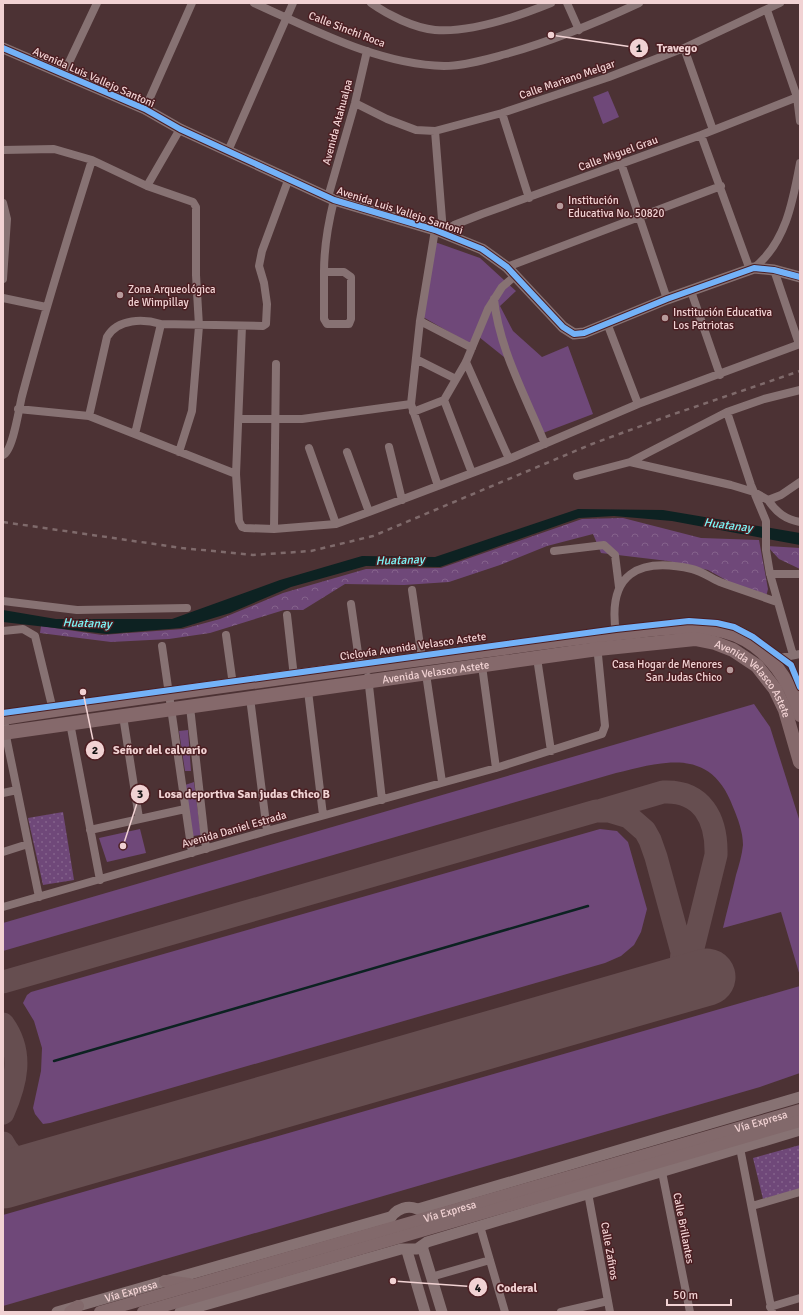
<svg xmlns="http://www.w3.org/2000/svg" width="803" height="1315" font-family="Signika,sans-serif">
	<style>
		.grass { fill: #6f4879 }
		.forest { fill: url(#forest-crowns) }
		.park { fill: url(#park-dots) }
		.water { fill: #0d2222 }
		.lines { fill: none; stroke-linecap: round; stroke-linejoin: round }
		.stream { stroke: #0d2222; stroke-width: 2.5 }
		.taxiway { stroke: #664e50; stroke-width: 23 }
		.runway { stroke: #664e50; stroke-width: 57 }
		.street { stroke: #877273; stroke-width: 8 }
		.secondary { stroke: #877273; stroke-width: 11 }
		.primary { stroke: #82696b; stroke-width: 12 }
		.highway { stroke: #85696b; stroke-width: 14 }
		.rail { stroke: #7f6a6b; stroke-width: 2.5; stroke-dasharray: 5 5; stroke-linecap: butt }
		.cycleway-casing { stroke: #4b1e22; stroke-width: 8 }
		.cycleway { stroke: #73b2f8; stroke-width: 6 }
		.poi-dot { fill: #b79a9b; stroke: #4b1e22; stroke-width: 1.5 }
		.labels { text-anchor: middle; stroke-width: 3; stroke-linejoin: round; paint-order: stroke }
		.street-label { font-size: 11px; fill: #f1d2d3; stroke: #4b1e22 }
		.poi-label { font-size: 11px; fill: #f1d2d3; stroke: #4b1e22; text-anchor: start }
		.water-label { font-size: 12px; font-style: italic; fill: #7bf7f8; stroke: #4b1e22 }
		.leader { fill: none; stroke: #f1d2d3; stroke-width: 1.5 }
		.callout-dot { fill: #f1d2d3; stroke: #4b1e22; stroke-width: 1.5 }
		.mark-label { font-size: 12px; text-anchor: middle; font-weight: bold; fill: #111 }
		.callout-label { font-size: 12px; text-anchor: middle; font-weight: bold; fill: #f1d2d3; stroke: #4b1e22; stroke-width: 3; stroke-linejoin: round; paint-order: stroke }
	</style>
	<defs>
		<pattern id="forest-crowns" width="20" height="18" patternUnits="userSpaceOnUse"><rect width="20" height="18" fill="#6f4879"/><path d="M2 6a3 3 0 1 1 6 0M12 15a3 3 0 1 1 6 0" fill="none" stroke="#84628b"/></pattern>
		<pattern id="park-dots" width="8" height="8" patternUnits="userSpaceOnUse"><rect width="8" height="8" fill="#6f4879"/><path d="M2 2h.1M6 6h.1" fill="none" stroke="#84628b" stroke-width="1.8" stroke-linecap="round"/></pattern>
	</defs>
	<rect width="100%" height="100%" fill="#4c3234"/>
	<!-- grass -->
	<path class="grass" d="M608 91 619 117 603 124 593 97Z
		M435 242 480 258 516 291 500 306 513 331 542 357 568 346 593 414 543 433 509 361 479 337 468 343 423 317Z
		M754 704 770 727 800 822V976L781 912 723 928C727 910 732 893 736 875 739 865 742 855 743 845 743 832 738 819 733 807 711 747 665 761 616 773L3 951V923Z
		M188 730 191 771H185L179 731Z
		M194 782 201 835 193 836 185 785Z
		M140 829 146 853 107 862 99 838Z
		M600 829 617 831 628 842 647 909 641 932 634 945 621 956 605 963 50 1123 43 1124 35 1114 33 1108 41 1071 42 1048 34 1021 23 1003 27 995 31 992Z
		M800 986V1073L760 1087 3 1306V1215Z"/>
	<!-- forest -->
	<path class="forest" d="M623 518 701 538 759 540 768 589 766 597 733 584 708 570 668 561 601 553 593 534 547 546 500 565 449 582 404 585 345 584 303 610H284L210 633 169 639 111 642 40 633 41 626 102 635 183 629 220 619 283 593 366 569 441 568 582 519Z
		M767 546 800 548V569L779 559Z"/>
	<!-- park -->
	<path class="park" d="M63 812 74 880 43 885 28 818Z
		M800 1145V1189L763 1199 753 1158Z"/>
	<!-- water -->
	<path class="water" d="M578 509 663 510 800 533V545L672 521 614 516 579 518 440 567 366 566 291 587 230 613 181 628 107 634 3 622V610L56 619H172L280 580 362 556 435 557Z"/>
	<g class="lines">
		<!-- stream -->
		<path class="stream" d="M54 1061 588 906"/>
		<!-- taxiway -->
		<path class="taxiway" d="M602 810 663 792C702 790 717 819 716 855L692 952 683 964
			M3 982 596 811H609L629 817 645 831 650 840 656 857 682 952C681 978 672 985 648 995
			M3 1024C24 1053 16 1083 3 1113
			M3 1143C14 1165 33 1169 55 1165"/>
		<!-- runway -->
		<path class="runway" d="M3 1180 707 977"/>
		<!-- street -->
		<path class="street" d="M254 3C312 29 379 65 444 66 464 66 487 59 506 54 552 41 596 23 639 3
			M371 3C388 15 414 28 435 30 470 33 519 16 551 3
			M567 3 579 30
			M767 10 797 97 800 121
			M684 48 713 130
			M63 75 97 3
			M355 103 387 119 416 130 435 131 502 113 609 77 684 48 780 3
			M145 109 192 3
			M502 113 529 198
			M435 131 443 232 454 225 482 214 701 135 800 96
			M701 135 750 270
			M3 150 54 149 92 160 147 186 193 202 196 207V275L199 326 192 411 179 452
			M228 151 293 3
			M621 163 667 299
			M147 186 180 129
			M328 197 355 103 367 51
			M3 203 7 219 3 279
			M435 230 420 321 411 404 438 486
			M507 267 721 186
			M754 268C786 242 793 201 800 163
			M774 270 799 344
			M324 272H344L351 277V319L349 324H327L324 319V272C324 247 328 224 334 200
			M691 291 720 375
			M3 298 46 307
			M494 299C499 349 526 397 545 444
			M420 321 472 348
			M607 323 638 404
			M242 326 236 474 239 521 242 527 245 528 274 529
			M416 359 456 379
			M466 362 509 459
			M276 364 274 529 336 524 369 512 509 459 638 404 800 344
			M444 400 472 473
			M18 409 89 416 236 474
			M413 412 444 400 466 362 488 309 502 287 515 276
			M727 412 751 485 766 521V550L770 574 793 655
			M89 416 107 337C118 318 144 319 161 324
			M239 419H302L411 404
			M135 434 161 324 263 326 266 324 267 304 264 283 259 266 262 251 289 178
			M389 447 402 500
			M309 448 336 524
			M347 452 369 512
			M3 455C13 451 19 408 22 396 43 317 67 239 92 160
			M630 462 727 412 764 399 800 390
			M577 476 630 462 731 485 754 492 768 500 781 495 800 482
			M768 500C777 513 785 519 800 522
			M554 551 604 545 615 555 619 587
			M770 574H800
			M412 590 422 659
			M3 601 77 610 187 608
			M351 604 360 667
			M287 615 294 677
			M3 631 23 629 35 636 53 710
			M616 633C607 574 638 557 692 569 701 571 711 578 720 582 739 589 758 595 777 602
			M226 635 233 685
			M162 646 192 853
			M537 658 551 751
			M770 660 800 654
			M482 666 496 768
			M426 674 442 782
			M368 677 382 800
			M308 691 323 815
			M250 698 267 831
			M190 707 206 849
			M123 716 139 818
			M4 718 7 741 39 897
			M70 723 100 880
			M3 793 17 790
			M90 830 185 809
			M3 852 28 844
			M3 907 267 831 496 768 602 734 605 726 597 645
			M740 1148 772 1312
			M662 1172 690 1312
			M588 1193 610 1312
			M752 1206 800 1192
			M480 1226 505 1312
			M431 1277 490 1260
			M770 1307 800 1298
			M561 1312 608 1301"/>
		<!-- secondary -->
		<g class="secondary">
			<path d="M3 48 145 109 180 129 334 200 435 230 482 249 507 267 563 327 574 334 584 333 667 299 754 268 774 270 800 277"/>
			<path d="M418 1209 800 1097"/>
			<path d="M388 1223C394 1208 410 1202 424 1213"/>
			<path d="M422 1246 442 1312"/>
			<path d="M407 1251 425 1312"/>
			<path id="s1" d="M57 1312 390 1217"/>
			<path d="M180 1312 401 1249H417L427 1242 800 1130"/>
		</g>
		<!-- primary -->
		<g class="primary">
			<path d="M165 1281 189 1284"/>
			<path d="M70 1312 78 1306"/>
			<path id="s2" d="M100 1312 800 1110"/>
			<path d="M143 1312 800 1121"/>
		</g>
		<!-- highway -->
		<g class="highway">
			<path d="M3 718C167 693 331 671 496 649 541 643 586 636 631 632 666 628 702 622 736 635 769 649 791 682 800 715"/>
			<path id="s3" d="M3 733 598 649 695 639 715 643 733 650 757 666 775 689 785 710 800 762"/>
		</g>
		<!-- rail -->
		<path class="rail" d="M3 522 182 548 253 555 311 551 373 536 592 444 671 415 800 371"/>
		<defs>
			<path id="cycleway" d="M3 48 145 109 180 129 334 200 435 230 482 249 507 267 563 327 574 334 584 333 667 299 754 268 774 270 800 277
				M3 713 616 629 689 621 717 623 734 627 753 637 791 665 800 687"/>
		</defs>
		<!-- cycleway casing -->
		<use href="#cycleway" class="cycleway-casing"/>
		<!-- cycleway -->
		<use href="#cycleway" class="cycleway"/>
	</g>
	<!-- markers -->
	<g class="poi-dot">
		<circle cx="560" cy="206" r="4"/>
		<circle cx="120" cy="295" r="4"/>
		<circle cx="665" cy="318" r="4"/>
		<circle cx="730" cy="670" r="4"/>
	</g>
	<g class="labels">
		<!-- street labels -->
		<g class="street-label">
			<text transform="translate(347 29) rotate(21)" y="4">Calle Sinchi Roca</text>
			<text transform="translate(94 77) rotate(24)" y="4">Avenida Luis Vallejo Santoni</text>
			<text transform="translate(567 79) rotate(-19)" y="4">Calle Mariano Melgar</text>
			<text transform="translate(337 122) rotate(-75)" y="4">Avenida Atahualpa</text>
			<text transform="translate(618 153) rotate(-20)" y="4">Calle Miguel Grau</text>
			<text transform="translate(400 210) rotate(18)" y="4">Avenida Luis Vallejo Santoni</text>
			<text transform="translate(413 646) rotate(-8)" y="4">Ciclovía Avenida Velasco Astete</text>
			<text dy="4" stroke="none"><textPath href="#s3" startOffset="437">Avenida Velasco Astete</textPath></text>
			<text dy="4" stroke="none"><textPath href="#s3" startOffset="773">Avenida Velasco Astete</textPath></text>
			<text transform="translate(234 829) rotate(-16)" y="4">Avenida Daniel Estrada</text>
			<text dy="4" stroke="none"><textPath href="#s2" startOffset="688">Vía Expresa</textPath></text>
			<text dy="4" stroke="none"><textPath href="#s2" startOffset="364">Vía Expresa</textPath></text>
			<text transform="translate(684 1228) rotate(79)" y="4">Calle Brillantes</text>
			<text transform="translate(610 1251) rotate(80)" y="4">Calle Zafiros</text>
			<text dy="4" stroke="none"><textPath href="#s1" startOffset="77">Vía Expresa</textPath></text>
		</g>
		<!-- poi labels -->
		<g class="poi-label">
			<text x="568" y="204">Institución<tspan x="568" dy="13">Educativa No. 50820</tspan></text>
			<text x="128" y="293">Zona Arqueológica<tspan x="128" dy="13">de Wimpillay</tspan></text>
			<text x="673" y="316">Institución Educativa<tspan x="673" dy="13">Los Patriotas</tspan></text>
			<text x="722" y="668" text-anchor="end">Casa Hogar de Menores<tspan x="722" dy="13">San Judas Chico</tspan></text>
		</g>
		<!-- water labels -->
		<g class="water-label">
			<text transform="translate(728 525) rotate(7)" y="4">Huatanay</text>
			<text transform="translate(400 560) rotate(-2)" y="4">Huatanay</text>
			<text transform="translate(87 623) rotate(2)" y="4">Huatanay</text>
		</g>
	</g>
	<!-- callouts -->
	<path class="leader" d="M551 35L639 48M83 692L95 750M123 846L140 794M393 1281L478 1287"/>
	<g class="callout-dot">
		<circle cx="551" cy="35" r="4"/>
		<circle cx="83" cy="692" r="4"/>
		<circle cx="123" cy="846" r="4"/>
		<circle cx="393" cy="1281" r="4"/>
		<circle cx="639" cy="48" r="10"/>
		<circle cx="95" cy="750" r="10"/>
		<circle cx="140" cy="794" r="10"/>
		<circle cx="478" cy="1287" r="10"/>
	</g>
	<g class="mark-label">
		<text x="639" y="52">1</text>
		<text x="95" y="754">2</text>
		<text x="140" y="798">3</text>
		<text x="478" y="1292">4</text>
	</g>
	<g class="callout-label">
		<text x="677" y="52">Travego</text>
		<text x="160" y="754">Señor del calvario</text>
		<text x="244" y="798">Losa deportiva San judas Chico B</text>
		<text x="517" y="1292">Coderal</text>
	</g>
	<!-- border -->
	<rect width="803" height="1315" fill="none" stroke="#f1d2d3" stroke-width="8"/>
	<!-- scale -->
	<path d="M667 1299v6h64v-6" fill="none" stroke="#f1d2d3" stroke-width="2"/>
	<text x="673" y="1299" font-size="12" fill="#f1d2d3" stroke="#4b1e22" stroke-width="3" paint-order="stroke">50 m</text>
</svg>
